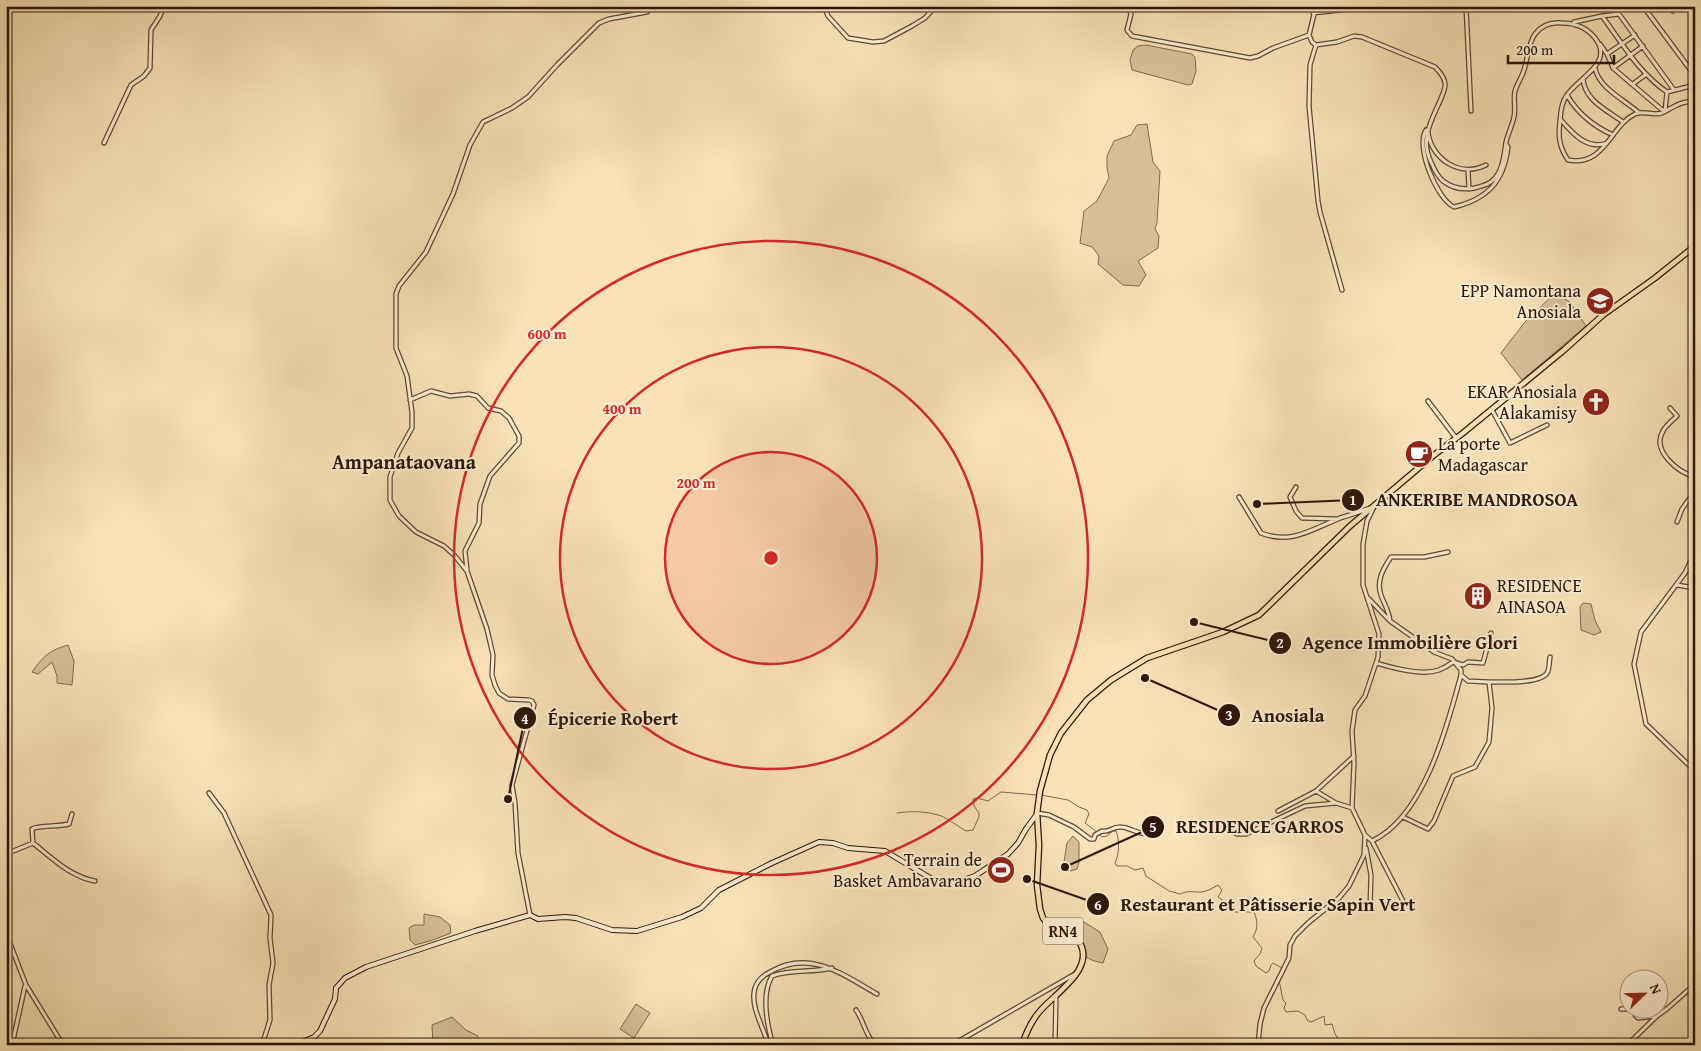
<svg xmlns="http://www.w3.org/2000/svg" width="1701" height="1051" font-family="'Gentium Book Plus',serif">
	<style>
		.green { fill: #d7be99; stroke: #826a50 }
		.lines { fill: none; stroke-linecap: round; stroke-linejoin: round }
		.stream { stroke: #7f664d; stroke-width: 1 }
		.street-casing { stroke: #614833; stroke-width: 5.5 }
		.secondary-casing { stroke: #2e1507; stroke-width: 6 }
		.primary-casing { stroke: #2e1507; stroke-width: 7 }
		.street { stroke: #fcecd0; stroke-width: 3 }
		.secondary { stroke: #fcecd0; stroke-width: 4 }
		.primary { stroke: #fae1b7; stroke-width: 4.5 }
		.ring { fill: none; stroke: #d62828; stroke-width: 2.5 }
		.labels { text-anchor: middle; stroke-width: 4; stroke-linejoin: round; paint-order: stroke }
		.shield { fill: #fcecd0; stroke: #6c5643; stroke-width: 1 }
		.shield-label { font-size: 16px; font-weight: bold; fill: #2e1507 }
		.poi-label { font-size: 18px; fill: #2e1507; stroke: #fcecd0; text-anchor: end }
		.quarter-label { font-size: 20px; font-weight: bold; fill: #2e1507; stroke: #fcecd0 }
		.centre { fill: #d62828; stroke: #fcecd0; stroke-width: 2.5 }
		.ring-label { font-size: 15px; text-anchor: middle; font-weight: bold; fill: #d62828; stroke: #fcecd0; stroke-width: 4; stroke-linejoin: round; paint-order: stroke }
		.leader { fill: none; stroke: #2e1507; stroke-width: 2 }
		.callout-dot { fill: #2e1507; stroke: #fcecd0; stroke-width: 2 }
		.mark-label { font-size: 15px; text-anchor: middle; font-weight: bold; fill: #fff }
		.callout-label { font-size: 19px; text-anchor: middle; font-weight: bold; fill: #2e1507; stroke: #fcecd0; stroke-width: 4; stroke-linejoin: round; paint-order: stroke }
	</style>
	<rect width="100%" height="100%" fill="#fae1b7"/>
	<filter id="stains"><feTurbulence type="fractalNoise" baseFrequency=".004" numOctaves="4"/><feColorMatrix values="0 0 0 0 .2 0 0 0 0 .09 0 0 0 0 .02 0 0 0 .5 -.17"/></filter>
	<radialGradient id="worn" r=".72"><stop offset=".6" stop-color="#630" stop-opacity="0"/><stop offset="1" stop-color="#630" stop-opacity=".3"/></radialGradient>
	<!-- green -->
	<path class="green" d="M1146 45 1192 54 1195 57 1196 71 1192 84 1188 85 1132 70 1130 60 1133 50 1138 46Z
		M1147 124 1153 162 1160 171 1157 223 1155 229 1159 236 1158 248 1138 261 1146 275 1139 286 1123 285 1098 264 1099 256 1092 247 1080 243 1084 211 1097 201 1109 178 1107 168V156L1114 141 1131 135 1137 125Z
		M1555 293 1570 302 1586 326 1522 380 1501 353 1525 322Z
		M1583 603 1591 604 1595 620 1601 632 1594 635 1581 630 1580 607Z
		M68 645 74 661 72 685 57 683V676L52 662 38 674 32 672C44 655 49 651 68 645Z
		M1073 836 1079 842V862L1077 869 1070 871 1064 862 1067 843Z
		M1009 865 1010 875 993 876V866Z
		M424 914 440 917 450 925 451 933 433 940 415 945 410 940 409 928 414 925H424Z
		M1079 919 1100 932 1108 949 1103 963C1097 962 1089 960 1084 955 1076 946 1082 940 1068 932Z
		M636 1004 650 1013 634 1038 620 1029Z
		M452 1017 466 1030 478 1036V1045H433L432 1025Z"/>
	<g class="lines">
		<!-- stream -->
		<path class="stream" d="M1041 795 1068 800 1079 807 1087 810 1089 814 1085 823 1097 832
			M897 813C911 811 924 811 938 815 944 816 959 827 966 831L973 830 979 817V813L974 806 973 799 977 798 988 801 1001 792 1037 795
			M1100 835 1102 837 1107 836 1113 831H1116C1120 840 1119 855 1115 863L1117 866H1127L1135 870 1143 868 1146 876 1169 891 1180 894C1190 889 1196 894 1206 891 1210 890 1214 887 1218 885L1222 890 1218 897 1228 904 1235 912H1254C1258 922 1258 928 1253 937L1262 948 1260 954 1254 961 1256 966 1266 973 1269 971 1271 965 1273 963 1282 968
			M1279 980 1283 1000 1286 1003 1284 1008 1286 1012 1298 1011 1305 1015 1307 1020 1311 1022 1324 1016 1325 1025 1332 1024 1335 1034 1342 1045"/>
		<defs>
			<path id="street" d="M824 6 828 16 848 38 873 42 884 41 912 26 925 18 936 6
				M1128 6 1131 14 1127 30 1132 36 1250 58 1258 56 1273 48 1309 35 1316 6
				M1466 6 1471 111
				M1643 6 1695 76
				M1672 6 1673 11
				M1313 13 1358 8
				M1602 16C1622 43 1639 73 1667 92L1695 85
				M1574 22 1602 16 1619 14 1674 90
				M1309 35 1312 42 1316 45 1310 65 1309 106 1318 201 1320 212 1342 290
				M1600 44 1607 54 1613 68 1661 109 1665 111 1667 92
				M1316 45 1337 42 1354 36 1362 37 1435 67C1439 71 1444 77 1445 83 1446 88 1442 96 1440 101 1431 121 1420 140 1431 162 1434 169 1437 176 1443 181 1452 188 1464 190 1475 188 1481 186 1488 185 1492 181 1503 172 1504 155 1506 142 1508 134 1512 126 1514 117 1516 108 1513 99 1515 91 1517 84 1522 77 1524 70 1528 58 1528 44 1535 34 1542 25 1552 22 1562 23 1575 23 1587 28 1595 38 1615 63 1578 78 1567 95 1561 103 1561 112 1560 121 1558 136 1559 147 1568 160 1605 167 1610 126 1635 114 1644 110 1654 116 1662 113 1672 108 1684 99 1695 102
				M1607 54 1635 35
				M1595 68C1599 88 1623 99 1638 112
				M1613 68 1643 46
				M1583 79C1585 101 1607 110 1623 122
				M1633 84 1645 75
				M1567 95C1578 114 1593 126 1613 135
				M1561 120C1573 134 1587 150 1607 143
				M1426 130C1415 147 1437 199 1454 207 1488 199 1504 181 1508 147L1506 144
				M1428 132C1431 159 1460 178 1486 165
				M104 143 131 85 144 76 150 68 151 30 160 16 164 6
				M1468 170 1469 189
				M410 400 431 391 450 396 469 394 477 396 488 408 501 411 509 418 519 436V443L490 476 480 504 479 523 465 551 467 570
				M1428 401 1456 438
				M1670 408 1677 416C1672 421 1666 425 1663 431 1651 451 1678 472 1695 477
				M1492 410 1510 443 1547 425
				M1296 487 1290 497 1296 511 1302 518 1338 519
				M1239 497 1261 533C1291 545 1313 529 1340 518 1350 515 1360 512 1370 508
				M1677 522 1682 509 1692 495 1695 486
				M1695 552 1685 573 1641 632 1634 664 1646 724 1695 771
				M1677 585 1695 588
				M1368 598 1390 621 1434 652 1452 659 1461 670V675
				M1390 621C1389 611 1384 604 1381 595 1376 581 1383 569 1391 557H1424L1448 552
				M1376 663C1394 668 1421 676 1439 670 1444 668 1449 665 1453 662L1463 665 1468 662 1483 663 1491 633
				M1489 682C1502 682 1540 684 1547 673 1550 668 1549 662 1550 657
				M1316 791 1336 803
				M209 793 224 813 271 915 270 938 273 963 269 985 270 1020 262 1045
				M1278 811 1316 791 1354 756
				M1037 813 1049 815 1074 827 1090 839H1094L1095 835 1102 831C1109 833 1113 826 1121 827 1133 828 1140 837 1152 832L1153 826 1160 824
				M72 814 69 824C58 827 39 825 32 829L33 843C52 858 71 877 95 881
				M1191 826 1222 827 1237 834H1246L1305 806 1336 803 1352 808
				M1365 835 1372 841 1404 903
				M1372 841C1424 817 1447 727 1461 675L1468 681 1489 682 1492 708 1489 742 1475 767 1453 776 1434 821 1428 829 1403 817
				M1366 848 1371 875 1370 908
				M6 854 33 843
				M530 915 518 853 515 803 512 785 534 705 532 701 529 700 508 699 499 693 495 685 492 675 493 655 487 629 467 571 454 555 444 546 416 532 399 516 390 500V477L398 453 412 428V412L407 376 396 348V294L399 286 426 252 453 194 470 145 483 122 512 108 528 97 557 65 599 23 609 19 647 12 655 6
				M6 933 26 985 63 1045
				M6 954 10 945
				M1635 1008V1015L1638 1018 1656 1016
				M1621 1009H1635
				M856 1010C864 1021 865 1035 875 1045
				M12 1045 25 986
				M768 1045C764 1028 752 1010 754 993 755 983 762 976 770 972 810 949 842 974 877 994
				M773 1045C767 1025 761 994 772 976 791 969 812 973 832 968
				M952 1045 1075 974
				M1055 1045 1056 996
				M1258 1045 1260 1024 1264 1008 1289 958 1290 945 1295 936 1308 923 1339 898 1349 886 1364 855 1365 835 1352 808 1354 763 1352 731 1355 710 1365 696 1378 657 1379 634 1363 585V544L1367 521 1374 507
				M1627 1045 1657 1016 1668 1008 1695 984"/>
			<path id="secondary" d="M295 1045 314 1037 320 1031 335 999 336 988 345 978 366 967 475 931 530 915 538 919 565 917 576 918 612 930 637 931 682 917 701 908 719 890 772 863 819 842 833 843 848 848 885 851 932 879 949 883 961 881 975 876 1008 854 1018 843 1026 829 1037 814"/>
			<path id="primary" d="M1022 1045C1026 1033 1032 1020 1040 1011 1055 993 1098 968 1078 940L1048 924 1043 918 1040 909 1037 885 1039 845 1037 813 1040 791 1050 755 1061 733 1087 700 1111 680 1147 658 1223 632 1259 615 1350 526 1434 455 1463 433 1564 350 1603 315 1655 278 1695 246"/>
		</defs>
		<!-- street casing -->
		<use href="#street" class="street-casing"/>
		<!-- secondary casing -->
		<use href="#secondary" class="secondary-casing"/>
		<!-- primary casing -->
		<use href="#primary" class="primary-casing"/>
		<!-- street -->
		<use href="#street" class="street"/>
		<!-- secondary -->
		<use href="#secondary" class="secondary"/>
		<!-- primary -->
		<use href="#primary" class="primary"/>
	</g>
	<!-- distance rings -->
	<circle cx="771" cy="558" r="106" fill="#d62828" fill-opacity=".12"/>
	<g class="ring">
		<circle cx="771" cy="558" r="106"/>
		<circle cx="771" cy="558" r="211"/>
		<circle cx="771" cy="558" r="317"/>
	</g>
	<!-- icons -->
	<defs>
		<symbol id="school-disc" viewBox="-11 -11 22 22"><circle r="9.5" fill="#8f2418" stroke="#fcecd0"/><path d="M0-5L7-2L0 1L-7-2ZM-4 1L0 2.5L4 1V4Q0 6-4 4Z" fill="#fff"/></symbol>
		<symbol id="church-disc" viewBox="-11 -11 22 22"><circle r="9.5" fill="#8f2418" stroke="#fcecd0"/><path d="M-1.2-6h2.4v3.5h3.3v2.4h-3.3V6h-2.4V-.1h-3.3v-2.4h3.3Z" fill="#fff"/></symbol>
		<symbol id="cafe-disc" viewBox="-11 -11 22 22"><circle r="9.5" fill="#8f2418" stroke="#fcecd0"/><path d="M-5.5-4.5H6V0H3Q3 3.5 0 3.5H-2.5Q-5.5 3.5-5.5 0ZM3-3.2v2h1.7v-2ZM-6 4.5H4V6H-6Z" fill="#fff"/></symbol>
		<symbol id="building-disc" viewBox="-11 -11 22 22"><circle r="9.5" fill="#8f2418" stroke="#fcecd0"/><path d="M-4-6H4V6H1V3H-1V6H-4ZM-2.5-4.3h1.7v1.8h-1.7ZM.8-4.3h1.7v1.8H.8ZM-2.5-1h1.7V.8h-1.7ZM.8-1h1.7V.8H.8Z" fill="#fff"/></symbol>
		<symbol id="stadium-disc" viewBox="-11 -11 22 22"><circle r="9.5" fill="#8f2418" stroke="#fcecd0"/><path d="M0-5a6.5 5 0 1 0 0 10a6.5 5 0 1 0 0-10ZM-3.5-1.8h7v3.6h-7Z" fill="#fff"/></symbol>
	</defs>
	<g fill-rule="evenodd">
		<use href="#school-disc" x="1584" y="285" width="32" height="32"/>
		<use href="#church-disc" x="1580" y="386" width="32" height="32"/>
		<use href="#cafe-disc" x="1403" y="438" width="32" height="32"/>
		<use href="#building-disc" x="1462" y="580" width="32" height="32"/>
		<use href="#stadium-disc" x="985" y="854" width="32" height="32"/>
	</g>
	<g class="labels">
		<!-- shield labels -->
		<rect class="shield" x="1043" y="917.5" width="40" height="27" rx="4"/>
		<g class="shield-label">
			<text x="1063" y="937">RN4</text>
		</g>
		<!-- poi labels -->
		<g class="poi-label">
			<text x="1581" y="297">EPP Namontana<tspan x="1581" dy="21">Anosiala</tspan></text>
			<text x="1577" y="398">EKAR Anosiala<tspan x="1577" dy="21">Alakamisy</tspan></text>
			<text x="1438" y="450" text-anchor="start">La porte<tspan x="1438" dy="21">Madagascar</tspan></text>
			<text x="1497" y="592" text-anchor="start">RESIDENCE<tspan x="1497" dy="21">AINASOA</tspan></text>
			<text x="982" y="866">Terrain de<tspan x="982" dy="21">Basket Ambavarano</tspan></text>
		</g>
		<!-- quarter labels -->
		<g class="quarter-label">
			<text x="404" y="469">Ampanataovana</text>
		</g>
	</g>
	<circle cx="771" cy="558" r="8" class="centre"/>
	<g class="ring-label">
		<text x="547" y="339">600 m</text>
		<text x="622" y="414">400 m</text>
		<text x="696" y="488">200 m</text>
	</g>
	<!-- callouts -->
	<path class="leader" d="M1257 504L1353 500M1194 622L1280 643M1145 678L1229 715M508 799L525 718M1065 867L1153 827M1027 879L1098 904"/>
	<g class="callout-dot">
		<circle cx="1257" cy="504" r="5"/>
		<circle cx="1194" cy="622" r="5"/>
		<circle cx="1145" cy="678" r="5"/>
		<circle cx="508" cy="799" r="5"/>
		<circle cx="1065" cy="867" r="5"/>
		<circle cx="1027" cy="879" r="5"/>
		<circle cx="1353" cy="500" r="12"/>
		<circle cx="1280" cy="643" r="12"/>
		<circle cx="1229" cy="715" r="12"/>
		<circle cx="525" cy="718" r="12"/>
		<circle cx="1153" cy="827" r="12"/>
		<circle cx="1098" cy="904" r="12"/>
	</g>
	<g class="mark-label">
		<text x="1353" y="505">1</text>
		<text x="1280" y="648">2</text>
		<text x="1229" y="720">3</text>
		<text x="525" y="724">4</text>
		<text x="1153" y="832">5</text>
		<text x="1098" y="910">6</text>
	</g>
	<g class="callout-label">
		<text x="1477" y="506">ANKERIBE MANDROSOA</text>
		<text x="1410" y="649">Agence Immobilière Glori</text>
		<text x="1288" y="722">Anosiala</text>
		<text x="613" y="725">Épicerie Robert</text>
		<text x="1260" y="833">RESIDENCE GARROS</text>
		<text x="1268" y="911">Restaurant et Pâtisserie Sapin Vert</text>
	</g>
	<!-- margin -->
	<rect width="1701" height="1051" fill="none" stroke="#fae1b7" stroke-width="25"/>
	<rect x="8" y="8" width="1686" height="1036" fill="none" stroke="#2e1507" stroke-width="2.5"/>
	<rect x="12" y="12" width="1676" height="1026" fill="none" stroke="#2e1507"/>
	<!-- north arrow -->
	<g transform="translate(1644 994) rotate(67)"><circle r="24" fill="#fcecd0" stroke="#aa9680"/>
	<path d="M0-4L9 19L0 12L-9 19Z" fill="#8f2418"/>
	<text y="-8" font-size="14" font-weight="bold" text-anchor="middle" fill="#2e1507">N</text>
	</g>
	<!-- scale -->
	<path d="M1508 55v8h106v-8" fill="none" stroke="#2e1507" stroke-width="2.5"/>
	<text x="1516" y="55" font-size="15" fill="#2e1507" stroke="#fcecd0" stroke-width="4" paint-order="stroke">200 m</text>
	<rect width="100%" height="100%" filter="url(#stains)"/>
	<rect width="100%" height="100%" fill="url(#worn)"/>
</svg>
